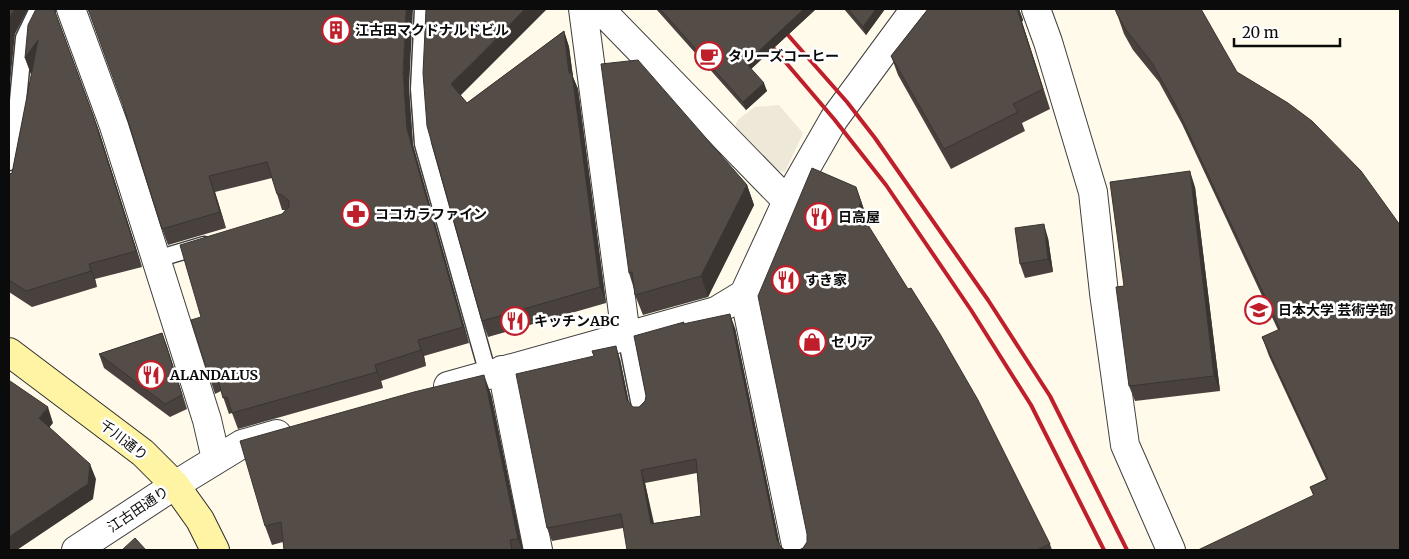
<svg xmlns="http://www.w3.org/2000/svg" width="1409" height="559" font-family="Merriweather,'Noto Sans JP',serif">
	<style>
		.plaza { fill: #eee8d9 }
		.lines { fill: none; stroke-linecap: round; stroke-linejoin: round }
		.service-casing { stroke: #3e3e3e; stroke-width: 19 }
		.minor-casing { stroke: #3e3e3e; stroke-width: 30 }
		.tertiary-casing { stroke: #3e3e3e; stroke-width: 30 }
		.secondary-casing { stroke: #2d2d2d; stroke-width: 30 }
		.service { stroke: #fff; stroke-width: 16 }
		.minor { stroke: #fff; stroke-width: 28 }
		.tertiary { stroke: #fff; stroke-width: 28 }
		.secondary { stroke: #fff3a4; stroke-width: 28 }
		.rail { stroke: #bf1f2a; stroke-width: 4 }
		.wall { fill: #48413d; fill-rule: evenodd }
		.shaded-wall { fill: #3b3532 }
		.building { fill: #544c47; stroke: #3b3532; fill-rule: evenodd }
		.labels { text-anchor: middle; stroke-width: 5; stroke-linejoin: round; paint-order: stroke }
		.poi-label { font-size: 14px; font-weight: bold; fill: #0b0b0b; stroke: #fff; text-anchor: start }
		.street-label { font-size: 14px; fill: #0b0b0b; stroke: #fff }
	</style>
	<rect width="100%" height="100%" fill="#fffae9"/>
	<!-- plaza -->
	<path class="plaza" d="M779 105 803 133 785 172 760 168 735 140 736 123 740 118 755 107Z"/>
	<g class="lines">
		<defs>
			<path id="service" d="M423 9 419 89 423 144 488 374
				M9 162 15 132 24 38 38 9
				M157 259 204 245
				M626 336 641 411"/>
			<path id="minor" d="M71 9 114 126 207 420 216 459
				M583 9 626 336
				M1036 9 1048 42 1093 192 1104 293 1125 445 1171 550
				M744 294 797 550
				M502 370 538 550
				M448 386 716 311 744 294 787 201 600 9
				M175 485 242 444 277 434"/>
			<path id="tertiary" d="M787 201 834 119 915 9
				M76 550 175 485"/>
			<path id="secondary" d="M9 352 143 453 175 485 200 520 215 550"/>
		</defs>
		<!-- service casing -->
		<use href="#service" class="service-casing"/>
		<!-- minor casing -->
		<use href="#minor" class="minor-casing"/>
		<!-- tertiary casing -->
		<use href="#tertiary" class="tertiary-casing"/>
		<!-- secondary casing -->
		<use href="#secondary" class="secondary-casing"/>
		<!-- service -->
		<use href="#service" class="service"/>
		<!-- minor -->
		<use href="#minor" class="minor"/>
		<!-- tertiary -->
		<use href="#tertiary" class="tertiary"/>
		<!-- secondary -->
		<use href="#secondary" class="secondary"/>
		<!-- rail -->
		<path class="rail" d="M765 9 847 102 875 138 988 300 1050 396 1127 550
			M764 37 834 119 886 185 971 310 1031 405 1104 550"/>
	</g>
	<!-- wall -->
	<path class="wall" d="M36 9H56V14L99 131 142 267 95 279 97 287 32 307 9 292V174L12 173 32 72 31 74 25 58Z
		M656 9H816L751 69 767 91 746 110Z
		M844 9H885L866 35Z
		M928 9H1019L1023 20 1022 22 1050 109 1022 123 1025 131 951 169 898 75 891 56Z
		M1201 9 1400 550 1313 495 1310 487 1326 479 1269 356 1262 337 1278 330 1182 124 1159 82 1133 50 1124 34 1117 14Z
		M564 31 569 47 573 77 578 89 606 303 488 337 482 321 461 96 467 103Z
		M409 89 413 145 469 343 424 356 426 366 381 381 383 388 238 429 232 413 229 414 221 391 215 394 210 379 201 317 285 210H282L272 178 215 192 226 228 168 245 162 229 123 106Z
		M747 185 754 205 708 297 643 315 635 295 634 289 629 273Z
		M1195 187 1220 391 1135 401 1129 386 1124 286Z
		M861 201 866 215 864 219 1050 544 1052 550H799L803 548 807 542Z
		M1048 238 1053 272 1025 278 1020 264Z
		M685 324 735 328 780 546 623 528 552 541 547 528 594 356 620 359 629 403 633 407H639L645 401ZM697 473 701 516 654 523 645 483Z
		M162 333 187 409 170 417 104 368 99 354Z
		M491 394 523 550H284L283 542 272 545 265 526Z"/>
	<!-- shaded-wall -->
	<path class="shaded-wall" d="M14 9H28L15 34 9 93V18Z
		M406 9H413L409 89 413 145 469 343 463 327 407 129 403 73Z
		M525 9H547L456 100 451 84Z
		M804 9H816L749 71 746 63Z
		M876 9H885L866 35 863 27Z
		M1017 9H1019L1023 20 1022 22 1050 109Z
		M564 31 569 47 573 77 578 89 606 303 600 287Z
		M38 40 44 56 31 74 25 58Z
		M764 83 767 91 746 110 743 102Z
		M93 115 99 131 142 267 136 251Z
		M1190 171 1195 187 1220 391 1214 376Z
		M209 176 215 192 226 228 220 212Z
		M747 185 754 205 708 297 701 276Z
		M856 187 866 215 863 222 858 209Z
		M1044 224 1048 238 1053 272 1048 259Z
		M89 264 95 279 97 287 91 271Z
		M730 314 735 328 781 550 777 540Z
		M162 333 167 346 187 409 182 395Z
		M418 340 424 356 426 366 421 350Z
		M616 346 620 359 631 413 627 400Z
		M375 365 381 381 383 388 377 372Z
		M484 375 491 394 523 550H522L518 539Z
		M48 407 53 423 45 433 39 418Z
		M90 464 96 479 93 499 17 550H9V537Z
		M641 470 645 483 656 537 651 524Z"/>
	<!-- building -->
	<path class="building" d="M9 9H14L9 18V22Z
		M36 9H54L93 115 136 251 89 264 91 271 26 291 9 280V174L12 173 38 40 25 58 28 25Z
		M88 9H406L403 73 407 129 463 327 418 340 421 350 375 365 377 372 232 413 227 397 223 398 217 375 210 379 191 320 201 317 180 245 282 214 289 207V201L282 195 277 194 267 162 209 176 220 212 162 229 123 105Z
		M426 9H525L451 84 467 103 564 31 569 73H572L600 287 482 321 427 126 423 73Z
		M660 9H804L746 63 764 83 743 102Z
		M848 9H876L863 27Z
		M928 9H1017L1043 89 1013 104 1018 112 944 149 891 56Z
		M1115 9H1201L1237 72 1288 103 1312 121 1361 171 1400 225V550H1198L1314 495 1310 487 1328 479 1262 337 1280 329 1175 104 1152 63 1126 30 1117 14Z
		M638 60 747 185 701 276 635 295 632 272 629 273 601 64Z
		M812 168 856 187 861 202 858 209 908 289 911 288 940 334 978 400 1050 544 1037 550H799L803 548 807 542V534L758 296Z
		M1190 171 1214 376 1129 386 1116 287 1124 286 1110 182Z
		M1044 224 1048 259 1020 264 1015 228Z
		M730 314 777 540 781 547 785 550H627L621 514 547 528 516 374 594 356 592 351 616 346 627 400 633 407H639L645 401 646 396 634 336 684 322 683 324ZM696 459 701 516 651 524 641 470Z
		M162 333 182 395 165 404 99 354Z
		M484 375 518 539 510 540 512 550H284L281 522 265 526 240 441 414 392Z
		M10 381 48 407 39 418 90 464 88 484 9 537V382Z
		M135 538 146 550H122Z"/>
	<!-- icons -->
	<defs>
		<symbol id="building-ring" viewBox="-11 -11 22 22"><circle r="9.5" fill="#fff" stroke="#bf1f2a" stroke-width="1.5"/><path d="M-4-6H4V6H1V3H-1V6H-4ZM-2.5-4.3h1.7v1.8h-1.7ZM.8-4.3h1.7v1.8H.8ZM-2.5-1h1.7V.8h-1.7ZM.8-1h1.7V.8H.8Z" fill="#bf1f2a"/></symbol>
		<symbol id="cafe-ring" viewBox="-11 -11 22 22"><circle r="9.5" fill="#fff" stroke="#bf1f2a" stroke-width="1.5"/><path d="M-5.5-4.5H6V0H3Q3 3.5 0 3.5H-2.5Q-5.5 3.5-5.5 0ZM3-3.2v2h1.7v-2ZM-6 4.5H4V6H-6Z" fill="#bf1f2a"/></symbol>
		<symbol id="pharmacy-ring" viewBox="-11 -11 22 22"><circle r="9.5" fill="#fff" stroke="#bf1f2a" stroke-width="1.5"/><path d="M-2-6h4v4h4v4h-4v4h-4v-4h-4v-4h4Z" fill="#bf1f2a"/></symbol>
		<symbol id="restaurant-ring" viewBox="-11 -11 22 22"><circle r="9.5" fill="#fff" stroke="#bf1f2a" stroke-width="1.5"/><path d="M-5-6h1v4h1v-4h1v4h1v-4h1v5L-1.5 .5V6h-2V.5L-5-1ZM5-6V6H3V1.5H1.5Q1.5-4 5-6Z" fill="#bf1f2a"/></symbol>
		<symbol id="university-ring" viewBox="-11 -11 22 22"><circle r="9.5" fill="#fff" stroke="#bf1f2a" stroke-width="1.5"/><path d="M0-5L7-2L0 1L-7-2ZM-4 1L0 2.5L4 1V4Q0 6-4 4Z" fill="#bf1f2a"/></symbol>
		<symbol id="shop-ring" viewBox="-11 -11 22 22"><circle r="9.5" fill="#fff" stroke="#bf1f2a" stroke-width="1.5"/><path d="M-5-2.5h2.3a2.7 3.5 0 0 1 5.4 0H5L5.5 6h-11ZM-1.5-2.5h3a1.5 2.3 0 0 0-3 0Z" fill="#bf1f2a"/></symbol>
	</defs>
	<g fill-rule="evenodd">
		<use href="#building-ring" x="320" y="14" width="32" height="32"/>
		<use href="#cafe-ring" x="693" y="40" width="32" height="32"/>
		<use href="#pharmacy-ring" x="340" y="198" width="32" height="32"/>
		<use href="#restaurant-ring" x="803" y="201" width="32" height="32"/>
		<use href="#restaurant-ring" x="770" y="264" width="32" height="32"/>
		<use href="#university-ring" x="1243" y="294" width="32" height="32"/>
		<use href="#restaurant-ring" x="499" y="305" width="32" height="32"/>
		<use href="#shop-ring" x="796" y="326" width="32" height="32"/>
		<use href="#restaurant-ring" x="135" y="359" width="32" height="32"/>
	</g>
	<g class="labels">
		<!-- poi labels -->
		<g class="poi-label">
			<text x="355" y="35">江古田マクドナルドビル</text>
			<text x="728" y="61">タリーズコーヒー</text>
			<text x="375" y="219">ココカラファイン</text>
			<text x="838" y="222">日高屋</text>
			<text x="805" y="285">すき家</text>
			<text x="1278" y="315">日本大学 芸術学部</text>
			<text x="534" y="326">キッチンABC</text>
			<text x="831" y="347">セリア</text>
			<text x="170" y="380">ALANDALUS</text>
		</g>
		<!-- street labels -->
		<g class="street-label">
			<text transform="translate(124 440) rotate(38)" y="5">千川通り</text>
			<text transform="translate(138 509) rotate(-34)" y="5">江古田通り</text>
		</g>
	</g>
	<!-- border -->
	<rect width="1409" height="559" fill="none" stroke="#0b0b0b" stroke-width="20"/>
	<!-- scale -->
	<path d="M1234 38v8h106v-8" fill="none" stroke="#0b0b0b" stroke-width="2.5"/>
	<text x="1242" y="38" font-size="15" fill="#0b0b0b" stroke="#ffffff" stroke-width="4" paint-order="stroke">20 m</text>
</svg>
